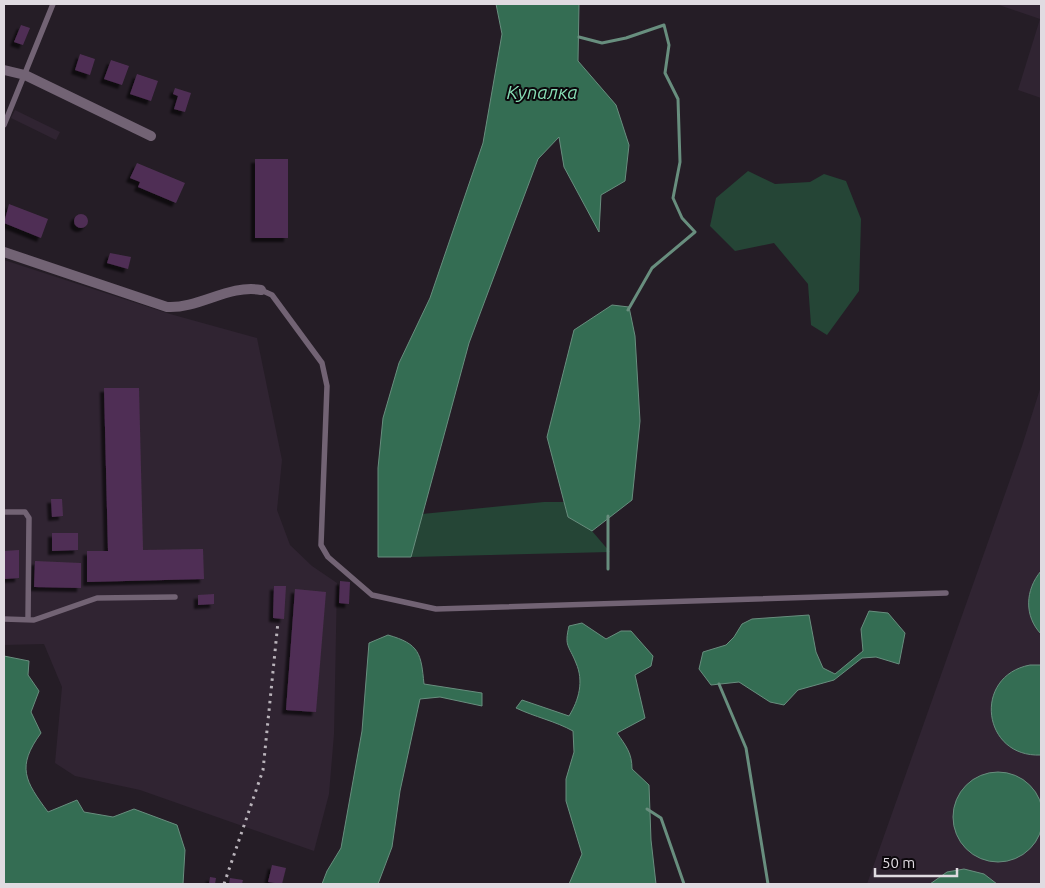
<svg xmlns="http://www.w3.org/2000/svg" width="1045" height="888" font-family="Ubuntu,sans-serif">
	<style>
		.built { fill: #302432 }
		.green { fill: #254536 }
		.water { fill: #346d53; stroke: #688e7e }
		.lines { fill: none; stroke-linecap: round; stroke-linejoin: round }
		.stream { stroke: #688e7e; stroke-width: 3 }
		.building { fill: #4f2f54; filter: url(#shadow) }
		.service { stroke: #726374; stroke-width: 5.5 }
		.minor { stroke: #726374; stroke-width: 10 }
		.rail { stroke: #bab4bb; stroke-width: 3; stroke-dasharray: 2.5 5; stroke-linecap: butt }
		.labels { text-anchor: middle; stroke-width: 4; stroke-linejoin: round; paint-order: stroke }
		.water-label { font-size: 19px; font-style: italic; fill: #86ddb4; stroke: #0c080c }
	</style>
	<defs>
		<filter id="shadow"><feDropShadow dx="-4" dy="4" stdDeviation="1" flood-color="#0009"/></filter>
	</defs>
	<rect width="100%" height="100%" fill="#251d26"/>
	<!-- built -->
	<path class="built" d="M996 4H1041V98L1018 90 1040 19Z
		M15 110 60 132 56 140 11 118Z
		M4 260 170 314 257 338 282 460 277 510 290 545 312 566 337 583 334 734 329 794 314 851 140 790 75 776 55 763 62 687 44 644 4 645Z
		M1041 386V884H867L1022 446Z"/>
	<!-- green -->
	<path class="green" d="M748 171 775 184 810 182 824 174 846 181 861 219 859 291 827 335 811 325 808 284 774 243 735 251 710 226 716 198Z
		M544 502H564L568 517 592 531 610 552 411 557 422 514Z"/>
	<!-- water -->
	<path class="water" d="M496 4H579L578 61 616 105 629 145 625 181 601 195 599 232 564 167 559 137 538 159 469 343 411 557H378V468L383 418 399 363 430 298 483 143 502 34Z
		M612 305 629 307 635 336 640 421 632 500 592 531 568 517 547 437 574 330Z
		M1041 571V634C1024 616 1025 590 1041 571Z
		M869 611 888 613 905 633 899 664 876 657 862 658 834 680 798 690 784 705 770 702 739 682 711 685 699 669 703 652 726 645 734 637 742 624 752 619 809 615 816 652 823 668 835 674 863 651 861 629Z
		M582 623 606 639 621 631H631L653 656 651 666 635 675 645 718 617 733C626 746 632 753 632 769L649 785 651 840 656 884H569L582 854 566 801V779L574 752 573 731C555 721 535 717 516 708L522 700 569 716C579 700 584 681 576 663 569 645 564 647 569 626Z
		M388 635C420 644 421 654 424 684L482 693V706L440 697 420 699 400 791 392 847 378 884H322L327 871 341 848 362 731 369 643Z
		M4 656 29 661 28 675 39 691 31 712 41 733C16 767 25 781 48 812L77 800 84 812 113 817 134 809 177 825 185 850 183 884H4Z
		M1030 665H1041V755C982 758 972 676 1030 665Z
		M953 817a45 45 0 1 1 90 0a45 45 0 1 1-90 0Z
		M964 869 984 874 997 884H930L947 872Z"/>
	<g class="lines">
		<!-- stream -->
		<path class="stream" d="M579 37 602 43 626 38 664 25 669 45 665 73 678 99 680 162 673 198 682 218 695 232 652 268 628 310
			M608 516V569
			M719 684 746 748 768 884
			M647 809 661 818 684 884"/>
	</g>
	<!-- building -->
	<path class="building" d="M21 25 30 28 23 45 14 42Z
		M80 54 95 59 90 75 75 70Z
		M111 60 129 66 122 85 104 79Z
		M137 74 158 81 151 101 130 94Z
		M175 88 191 93 185 112 174 109 178 96 173 94Z
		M255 159H288V238H255Z
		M137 163 185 183 176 203 138 187 140 182 130 178Z
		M9 204 48 219 41 238 4 223Z
		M74 221a7 7 0 1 1 14 0a7 7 0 1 1-14 0Z
		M110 253 131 257 128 269 107 263Z
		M104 388H139L143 550 203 549 204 579 87 582V551H108Z
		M51 499H62L63 516 52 517Z
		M52 533H78V550L52 551Z
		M19 550V578L4 579V551Z
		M35 561 81 563V588L34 587Z
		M340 581 350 582 349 604 339 603Z
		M274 586H286L284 619 273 618Z
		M295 589 326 592 316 712 286 710Z
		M214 594V604L198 605V595Z
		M272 865 286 868 282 884 268 882Z
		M210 877 216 878 215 884H209Z
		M230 878 243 880 242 884H229Z"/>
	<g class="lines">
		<!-- service -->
		<path class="service" d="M4 125 53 4
			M261 290 272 295 322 363 327 386 321 545 328 557 372 595 436 609 946 593
			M4 512H25L29 518 28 620
			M4 619 34 620 97 598 175 597"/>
		<!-- minor -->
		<path class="minor" d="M4 70 25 75 151 136
			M4 252 167 307C199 309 229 284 261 290"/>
		<!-- rail -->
		<path class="rail" d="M224 884 263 770 278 622"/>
	</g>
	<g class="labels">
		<!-- water labels -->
		<g class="water-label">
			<text x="542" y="99">Купалка</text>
		</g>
	</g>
	<!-- border -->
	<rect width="1045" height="888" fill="none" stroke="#e0dbe1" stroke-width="10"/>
	<!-- scale -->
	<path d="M875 868v8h82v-8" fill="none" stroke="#e0dbe1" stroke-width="2.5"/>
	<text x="882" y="868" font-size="15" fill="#e0dbe1" stroke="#0c080c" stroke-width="4" paint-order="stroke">50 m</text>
</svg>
